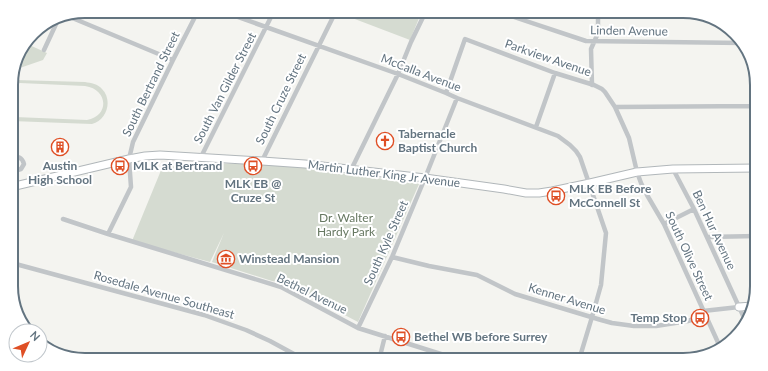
<svg xmlns="http://www.w3.org/2000/svg" width="768" height="371" font-family="Lato,sans-serif">
	<style>
		.green { fill: #d5dbd1 }
		.lines { fill: none; stroke-linecap: round; stroke-linejoin: round }
		.secondary-casing { stroke: #b1b7ba; stroke-width: 9 }
		.street { stroke: #c1c5c8; stroke-width: 4.5 }
		.secondary { stroke: #fff; stroke-width: 7 }
		.labels { text-anchor: middle; stroke-width: 4; stroke-linejoin: round; paint-order: stroke }
		.street-label { font-size: 12px; fill: #637480; stroke: #fff }
		.poi-label { font-size: 12px; font-weight: bold; fill: #637480; stroke: #fff; text-anchor: start }
		.park-label { font-size: 12px; fill: #677862; stroke: #fff }
		.rim { fill: none; stroke: #637480; stroke-width: 2 }
	</style>
	<rect width="100%" height="100%" fill="#f4f4f0"/>
	<!-- green -->
	<path class="green" d="M340 11H422L410 40 339 13Z
		M25 43 47 53 43 60 14 70 19 52Z
		M15 80 85 82C91 83 98 84 102 89 113 100 107 120 92 124L11 121V116L15 117 87 120C110 116 108 89 85 86L20 83 11 85V81Z
		M164 163 259 164 298 167 419 184 358 322 284 283 272 281 212 262 224 233 210 262 132 241Z"/>
	<g class="lines">
		<defs>
			<path id="secondary" d="M11 187 129 159 145 156 160 155 262 161 305 164 425 178 504 189 526 193H539L552 191 590 183 637 172 673 169 757 168
				M739 307 752 306"/>
		</defs>
		<!-- secondary casing -->
		<use href="#secondary" class="secondary-casing"/>
		<!-- street -->
		<path class="street" d="M221 11 398 74 446 93 457 98 558 136 570 145 576 151 580 157 606 233 601 285 592 317 579 360
			M496 11 586 41 743 43
			M70 17 173 60
			M44 50 57 22
			M592 85 591 49 598 33V11
			M446 93 465 39 555 73 594 85 602 89 605 92 615 107 629 138 637 172 641 183 647 195 664 224 721 349
			M615 107 756 106
			M536 127 555 73
			M11 157C18 156 22 157 24 164L21 169 11 172
			M201 157 274 11
			M262 161 336 11
			M753 168 755 72
			M673 169 694 209 746 322
			M351 170 398 74 411 42 426 11
			M63 219 108 234 281 287 358 328 460 360
			M664 224 694 209
			M108 234 131 187 129 159 133 142 173 60 198 11
			M707 237 757 236
			M392 257 429 266 477 275 515 294 601 320 612 323 634 326H656L688 321 697 318 703 311 739 307
			M12 263 204 315 246 330 270 341 305 360
			M358 328 392 257 425 178 457 98
			M179 360 181 357H184L188 360
			M379 360 385 336"/>
		<!-- secondary -->
		<use href="#secondary" class="secondary"/>
	</g>
	<!-- icons -->
	<defs>
		<symbol id="church-ring" viewBox="-11 -11 22 22"><circle r="9.5" fill="#fff" stroke="#df4f25" stroke-width="1.5"/><path d="M-1.2-6h2.4v3.5h3.3v2.4h-3.3V6h-2.4V-.1h-3.3v-2.4h3.3Z" fill="#df4f25"/></symbol>
		<symbol id="building-ring" viewBox="-11 -11 22 22"><circle r="9.5" fill="#fff" stroke="#df4f25" stroke-width="1.5"/><path d="M-4-6H4V6H1V3H-1V6H-4ZM-2.5-4.3h1.7v1.8h-1.7ZM.8-4.3h1.7v1.8H.8ZM-2.5-1h1.7V.8h-1.7ZM.8-1h1.7V.8H.8Z" fill="#df4f25"/></symbol>
		<symbol id="bus-ring" viewBox="-11 -11 22 22"><circle r="9.5" fill="#fff" stroke="#df4f25" stroke-width="1.5"/><path d="M-5-6H5V4H4V6H2V4H-2V6H-4V4H-5ZM-3.5-4V0h7V-4ZM-3.5 1.2v1.5H-2V1.2ZM2 1.2v1.5H3.5V1.2Z" fill="#df4f25"/></symbol>
		<symbol id="museum-ring" viewBox="-11 -11 22 22"><circle r="9.5" fill="#fff" stroke="#df4f25" stroke-width="1.5"/><path d="M0-6L6-3V-2H-6V-3ZM-5-1h2V3h-2ZM-1-1h2V3h-2ZM3-1h2V3H3ZM-6 4H6V6H-6Z" fill="#df4f25"/></symbol>
	</defs>
	<g fill-rule="evenodd">
		<use href="#church-ring" x="375" y="131" width="20" height="20"/>
		<use href="#building-ring" x="50" y="137" width="20" height="20"/>
		<use href="#bus-ring" x="110" y="156" width="20" height="20"/>
		<use href="#bus-ring" x="243" y="156" width="20" height="20"/>
		<use href="#bus-ring" x="546" y="186" width="20" height="20"/>
		<use href="#museum-ring" x="216" y="249" width="20" height="20"/>
		<use href="#bus-ring" x="690" y="308" width="20" height="20"/>
		<use href="#bus-ring" x="391" y="327" width="20" height="20"/>
	</g>
	<g class="labels">
		<!-- street labels -->
		<g class="street-label">
			<text transform="translate(629 31) rotate(1)" y="4">Linden Avenue</text>
			<text transform="translate(548 58) rotate(19)" y="4">Parkview Avenue</text>
			<text transform="translate(421 73) rotate(21)" y="4">McCalla Avenue</text>
			<text transform="translate(151 84) rotate(-64)" y="4">South Bertrand Street</text>
			<text transform="translate(225 88) rotate(-63)" y="4">South Van Gilder Street</text>
			<text transform="translate(281 99) rotate(-64)" y="4">South Cruze Street</text>
			<text transform="translate(384 174) rotate(7)" y="4">Martin Luther King Jr Avenue</text>
			<text transform="translate(714 230) rotate(65)" y="4">Ben Hur Avenue</text>
			<text transform="translate(386 243) rotate(-66)" y="4">South Kyle Street</text>
			<text transform="translate(689 256) rotate(65)" y="4">South Olive Street</text>
			<text transform="translate(312 294) rotate(26)" y="4">Bethel Avenue</text>
			<text transform="translate(164 295) rotate(16)" y="4">Rosedale Avenue Southeast</text>
			<text transform="translate(567 299) rotate(17)" y="4">Kenner Avenue</text>
		</g>
		<!-- poi labels -->
		<g class="poi-label">
			<text x="398" y="138">Tabernacle<tspan x="398" dy="14">Baptist Church</tspan></text>
			<text x="60" y="170" text-anchor="middle">Austin<tspan x="60" dy="14">High School</tspan></text>
			<text x="133" y="170">MLK at Bertrand</text>
			<text x="253" y="188" text-anchor="middle">MLK EB @<tspan x="253" dy="14">Cruze St</tspan></text>
			<text x="569" y="193">MLK EB Before<tspan x="569" dy="14">McConnell St</tspan></text>
			<text x="239" y="263">Winstead Mansion</text>
			<text x="687" y="322" text-anchor="end">Temp Stop</text>
			<text x="414" y="341">Bethel WB before Surrey</text>
		</g>
		<!-- park labels -->
		<g class="park-label">
			<text x="346" y="222">Dr. Walter<tspan x="346" dy="14">Hardy Park</tspan></text>
		</g>
	</g>
	<!-- crop -->
	<path d="M0 0H768V371H0ZM85 18H683A67 67 0 0 1 750 85V286A67 67 0 0 1 683 353H85A67 67 0 0 1 18 286V85A67 67 0 0 1 85 18Z" fill="#fff" fill-rule="evenodd"/>
	<path class="rim" d="M85 18H683A67 67 0 0 1 750 85V286A67 67 0 0 1 683 353H85A67 67 0 0 1 18 286V85A67 67 0 0 1 85 18Z"/>
	<!-- north arrow -->
	<g transform="translate(28 343) rotate(46)"><circle r="19" fill="#ffffff" stroke="#c1c7cc"/>
	<path d="M0-3L7 15L0 10L-7 15Z" fill="#df4f25"/>
	<text y="-6" font-size="11" font-weight="bold" text-anchor="middle" fill="#637480">N</text>
	</g>
</svg>
